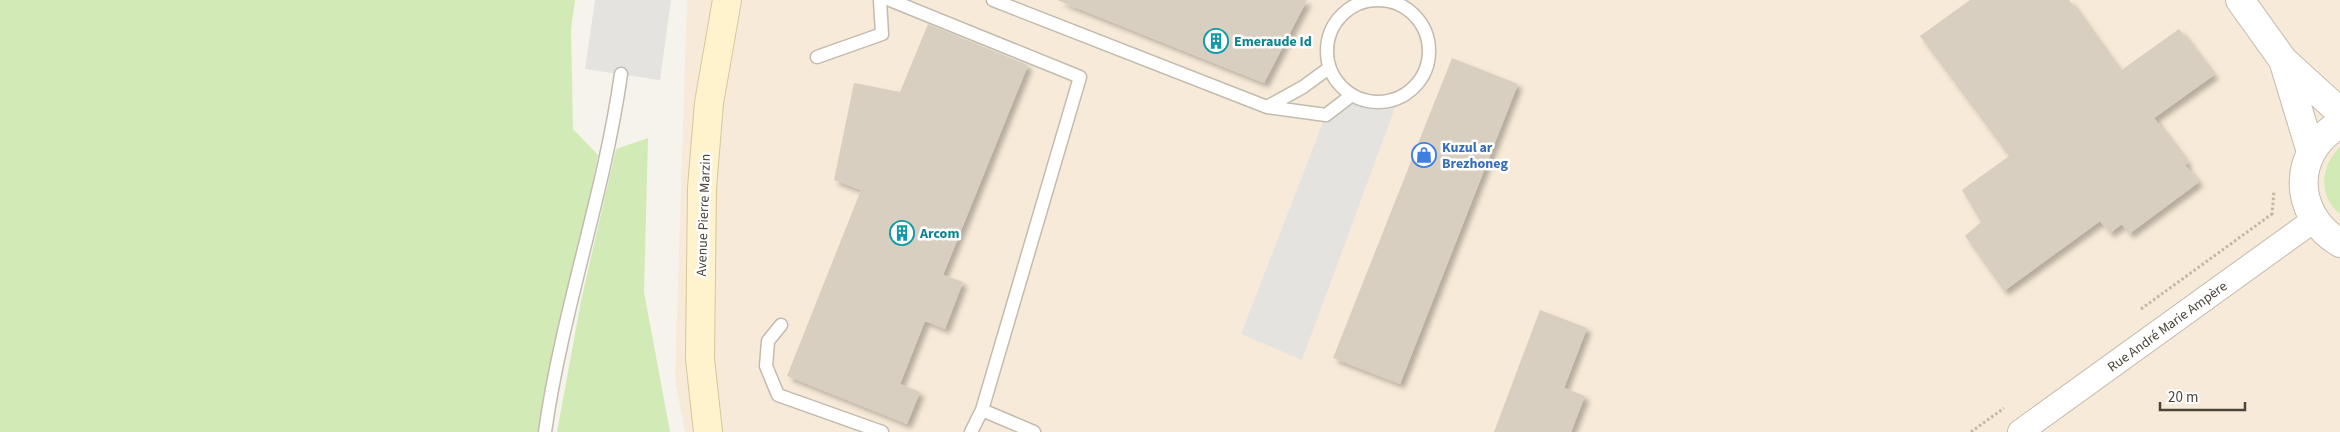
<svg xmlns="http://www.w3.org/2000/svg" width="2340" height="432" font-family="'Source Sans 3',sans-serif">
	<style>
		.commercial { fill: #f7ead8 }
		.green { fill: #d2eab5 }
		.parking { fill: #e5e3e0 }
		.building { fill: #d8cfc1; filter: url(#shadow) }
		.lines { fill: none; stroke-linecap: round; stroke-linejoin: round }
		.service-casing { stroke: #c2bbae; stroke-width: 15 }
		.minor-casing { stroke: #c2bbae; stroke-width: 26 }
		.tertiary-casing { stroke: #c2bbae; stroke-width: 30 }
		.secondary-casing { stroke: #d6c79b; stroke-width: 30 }
		.path { stroke: #c4b79f; stroke-width: 3; stroke-dasharray: 2.5 2.5; stroke-linecap: butt }
		.service { stroke: #fff; stroke-width: 12 }
		.minor { stroke: #fff; stroke-width: 24 }
		.tertiary { stroke: #fff; stroke-width: 28 }
		.secondary { stroke: #fff3cd; stroke-width: 28 }
		.labels { text-anchor: middle; stroke-width: 5; stroke-linejoin: round; paint-order: stroke }
		.culture-label { font-size: 14px; font-weight: bold; fill: #0d838f; stroke: #fff; text-anchor: start }
		.shop-label { font-size: 14px; font-weight: bold; fill: #366cbe; stroke: #fff; text-anchor: start }
		.street-label { font-size: 14px; fill: #4b4439; stroke: #fff }
	</style>
	<defs>
		<filter id="shadow"><feDropShadow dx="4.5" dy="4.5" stdDeviation="2.5" flood-color="#0004"/></filter>
	</defs>
	<rect width="100%" height="100%" fill="#f6f3ec"/>
	<!-- commercial -->
	<path class="commercial" d="M687 0H2340V432H685L675 379Z"/>
	<!-- green -->
	<path class="green" d="M0 0H575L571 29 573 129 598 155 541 432H0Z
		M648 138 644 292 670 432H557L581 301 616 149Z
		M2340 147V214C2317 196 2321 165 2340 147Z"/>
	<!-- parking -->
	<path class="parking" d="M595 0H671L660 80 585 69Z
		M1352 95 1367 101 1383 102 1399 97 1302 360 1241 334 1326 115Z"/>
	<!-- building -->
	<path class="building" d="M1057 0H1307L1264 83Z
		M1970 0H2069L2120 71 2179 29 2214 75 2154 118 2188 163 2185 165 2199 182 2129 234 2122 224 2110 233 2100 221 2004 291 1965 236 1981 222 1962 190 2009 156 1920 36Z
		M928 24 1028 65 943 275 963 282 945 329 925 321 900 384 920 392 907 424 787 376 861 190 834 180 854 83 900 92Z
		M1452 58 1518 84 1400 384 1333 358Z
		M1540 310 1587 328 1564 388 1585 396 1571 432H1494Z"/>
	<g class="lines">
		<defs>
			<path id="service" d="M890 0 1080 77 982 410
				M993 0 1267 107 1326 115 1352 95
				M1327 51a51 51 0 1 1 102 0a51 51 0 1 1-102 0Z
				M817 57 882 34 880 0
				M1267 107 1303 87 1329 68
				M781 325 768 341 766 366 778 395 882 432
				M545 432C562 311 604 195 621 74
				M971 432 982 410 1034 432"/>
			<path id="minor" d="M2020 432 2314 220"/>
			<path id="tertiary" d="M2240 0 2283 60 2340 112
				M2283 60 2311 152
				M2340 124C2291 152 2292 214 2340 243"/>
			<path id="secondary" d="M708 432 700 359 702 188 709 103 727 0"/>
		</defs>
		<!-- service casing -->
		<use href="#service" class="service-casing"/>
		<!-- minor casing -->
		<use href="#minor" class="minor-casing"/>
		<!-- tertiary casing -->
		<use href="#tertiary" class="tertiary-casing"/>
		<!-- secondary casing -->
		<use href="#secondary" class="secondary-casing"/>
		<!-- path -->
		<path class="path" d="M2272 215 2274 191
			M2141 309 2272 214
			M1971 432 2004 408"/>
		<!-- service -->
		<use href="#service" class="service"/>
		<!-- minor -->
		<use href="#minor" class="minor"/>
		<!-- tertiary -->
		<use href="#tertiary" class="tertiary"/>
		<!-- secondary -->
		<use href="#secondary" class="secondary"/>
	</g>
	<!-- icons -->
	<defs>
		<symbol id="building-ring" viewBox="-11 -11 22 22"><circle r="9.5" fill="#fff" stroke="#0f9aa8" stroke-width="1.5"/><path d="M-4-6H4V6H1V3H-1V6H-4ZM-2.5-4.3h1.7v1.8h-1.7ZM.8-4.3h1.7v1.8H.8ZM-2.5-1h1.7V.8h-1.7ZM.8-1h1.7V.8H.8Z" fill="#0f9aa8"/></symbol>
		<symbol id="shop-ring" viewBox="-11 -11 22 22"><circle r="9.5" fill="#fff" stroke="#3f7fe0" stroke-width="1.5"/><path d="M-5-2.5h2.3a2.7 3.5 0 0 1 5.4 0H5L5.5 6h-11ZM-1.5-2.5h3a1.5 2.3 0 0 0-3 0Z" fill="#3f7fe0"/></symbol>
	</defs>
	<g fill-rule="evenodd">
		<use href="#building-ring" x="1202" y="27" width="28" height="28"/>
		<use href="#shop-ring" x="1410" y="141" width="28" height="28"/>
		<use href="#building-ring" x="888" y="219" width="28" height="28"/>
	</g>
	<g class="labels">
		<!-- culture labels -->
		<g class="culture-label">
			<text x="1234" y="46">Emeraude Id</text>
			<text x="920" y="238">Arcom</text>
		</g>
		<!-- shop labels -->
		<g class="shop-label">
			<text x="1442" y="152">Kuzul ar<tspan x="1442" dy="16">Brezhoneg</tspan></text>
		</g>
		<!-- street labels -->
		<g class="street-label">
			<text transform="translate(703 215) rotate(-88)" y="5">Avenue Pierre Marzin</text>
			<text transform="translate(2167 326) rotate(-36)" y="5">Rue André Marie Ampère</text>
		</g>
	</g>
	<!-- scale -->
	<path d="M2160 402v8h85v-8" fill="none" stroke="#4b4439" stroke-width="2.5"/>
	<text x="2168" y="402" font-size="15" fill="#4b4439" stroke="#ffffff" stroke-width="4" paint-order="stroke">20 m</text>
</svg>
